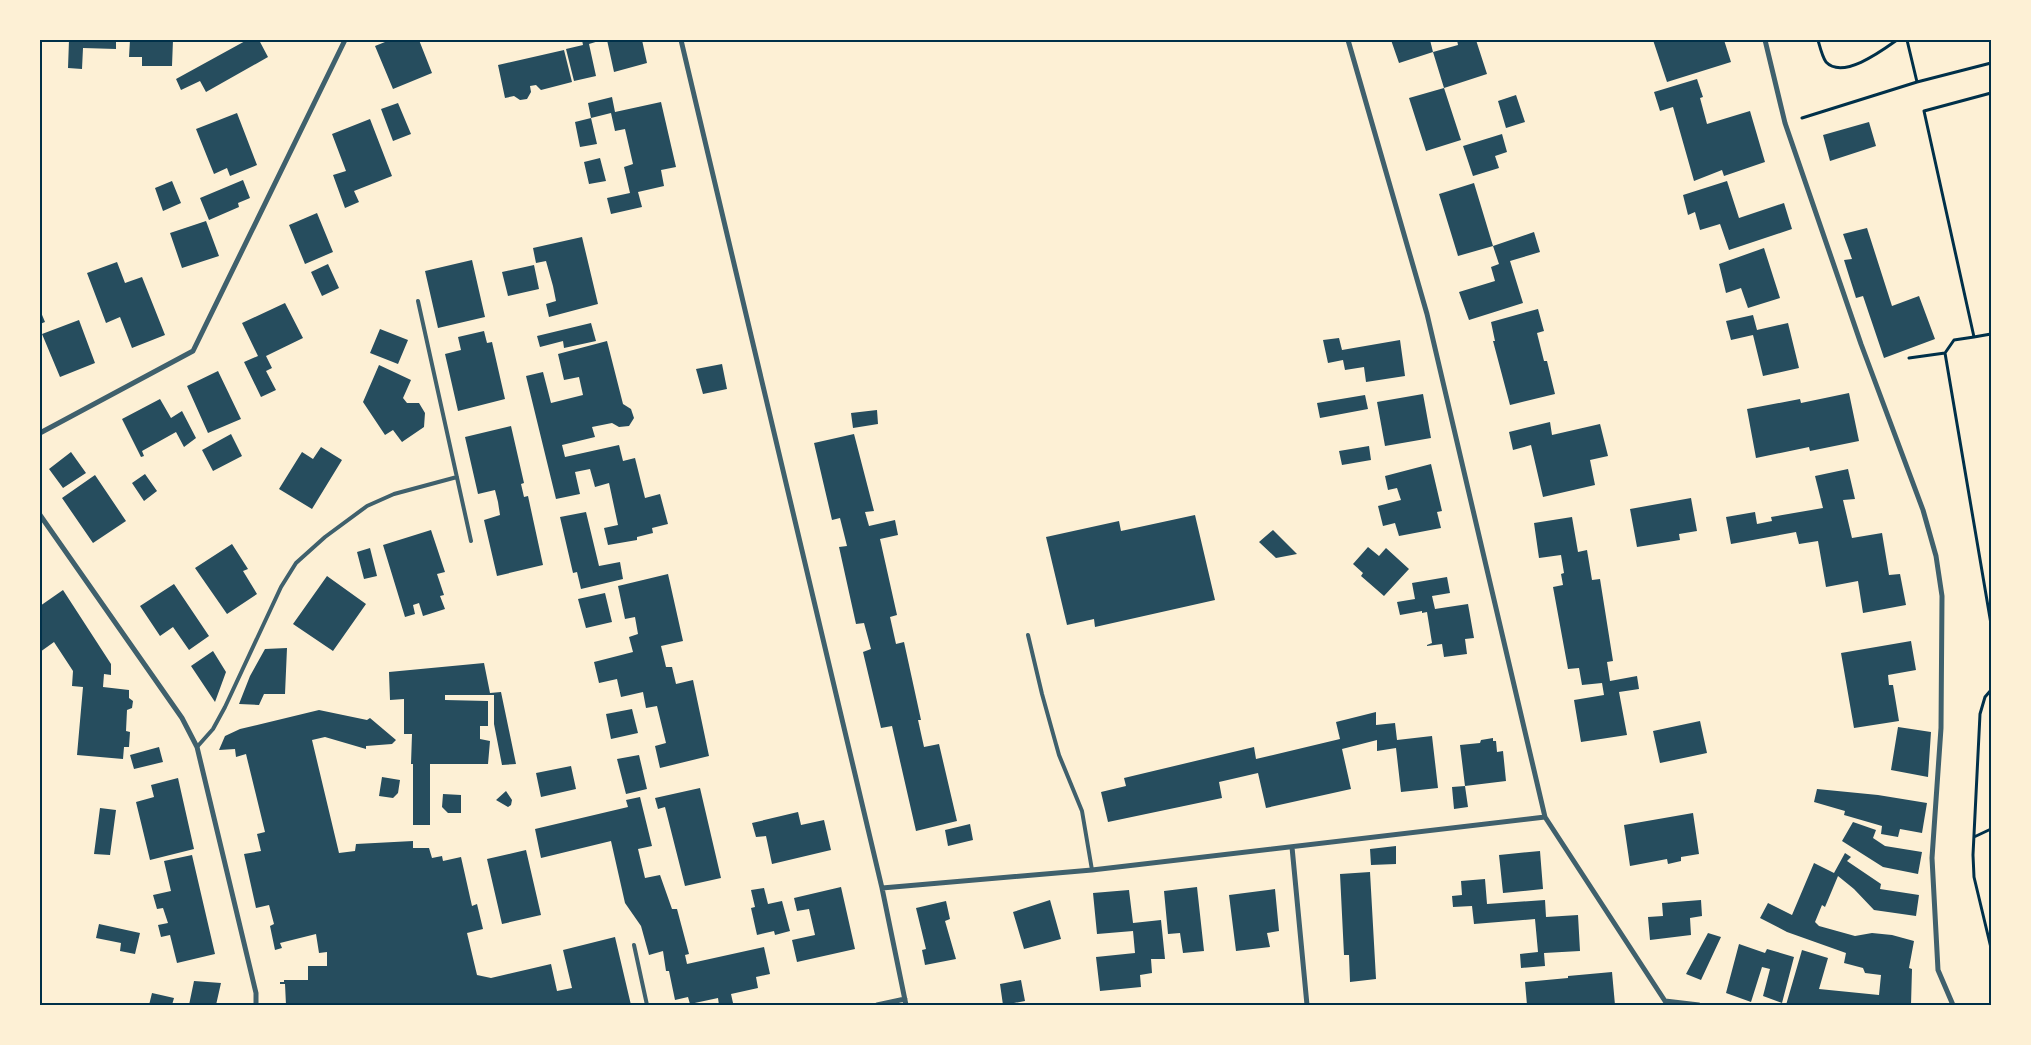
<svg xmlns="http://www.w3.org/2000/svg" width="2031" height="1045" font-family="'Zilla Slab',serif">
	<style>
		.building { fill: #264d5e }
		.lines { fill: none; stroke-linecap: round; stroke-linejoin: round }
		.path { stroke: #003049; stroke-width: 3 }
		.service { stroke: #3f606c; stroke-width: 4 }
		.minor { stroke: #3f606c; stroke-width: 5 }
		.neatline { fill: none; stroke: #003049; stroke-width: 2 }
	</style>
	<rect width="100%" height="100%" fill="#fdf0d5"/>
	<!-- building -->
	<path class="building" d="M69 40H116V49L83 48 82 69 68 68Z
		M130 40H173L172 66H142V57H129Z
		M247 40H259L268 57 206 92 200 81 181 90 176 79Z
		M390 40H419L432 73 393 89 375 46Z
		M582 40H602L589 44 596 76 574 81 566 49 583 45Z
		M607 40H642L647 63 614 72Z
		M1391 40H1430L1433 52 1399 63Z
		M1457 40H1476L1487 74 1444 88 1433 52 1458 45Z
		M1653 40H1724L1731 62 1667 82Z
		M564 50 572 82 541 90 536 85 530 86 531 92 527 99 520 100 514 96 505 98 498 65Z
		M1697 79 1703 97 1700 98 1707 124 1750 111 1765 162 1724 176 1722 170 1694 181 1673 107 1660 111 1654 92Z
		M1444 88 1461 140 1426 151 1409 98Z
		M1516 95 1525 122 1506 128 1498 101Z
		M612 97 615 112 661 102 676 167 661 170 664 186 638 192 642 207 611 214 607 198 630 193 624 167 633 164 625 129 615 131 611 113 591 118 588 103Z
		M398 103 411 134 393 141 381 109Z
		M237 113 257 165 230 176 227 168 214 174 196 129Z
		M591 118 597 144 580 147 575 122Z
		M370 119 392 176 354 191 359 202 345 208 333 175 346 171 332 134Z
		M1869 122 1876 146 1830 161 1823 135Z
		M1502 134 1507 152 1495 156 1499 168 1473 176 1463 146Z
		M600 158 606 181 589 184 584 162Z
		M243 180 250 198 238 203 239 207 209 220 200 198Z
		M172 181 181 203 163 211 155 188Z
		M1727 181 1739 218 1784 203 1792 229 1729 250 1720 224 1700 230 1695 212 1688 215 1683 195Z
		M1474 183 1493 246 1534 232 1540 252 1510 261 1523 303 1469 320 1459 292 1495 281 1491 267 1499 264 1493 246 1458 256 1439 194Z
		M317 213 333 252 305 264 289 225Z
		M206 221 219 256 182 268 170 233Z
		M1867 228 1892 306 1919 296 1935 339 1884 358 1863 296 1856 298 1844 260 1852 259 1843 234Z
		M582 237 598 304 549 317 546 304 556 301 553 286 546 261 536 263 533 248Z
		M1764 248 1780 298 1748 308 1741 288 1726 293 1719 264Z
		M472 260 485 317 438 328 425 271Z
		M117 262 125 283 142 277 165 335 132 348 120 317 106 323 87 273Z
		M328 264 339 288 322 296 311 272Z
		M534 265 539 289 508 296 502 272Z
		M285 303 303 338 266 356 272 368 266 371 276 390 261 397 244 362 258 356 242 323Z
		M1538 309 1544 331 1537 333 1544 361H1547L1555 394 1510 405 1493 341H1495L1491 322Z
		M40 310 45 322 40 324Z
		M1753 315 1757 330 1788 323 1799 368 1763 376 1753 335 1731 340 1726 321Z
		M79 320 95 363 60 377 42 334Z
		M591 323 596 341 564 348 563 341 540 347 537 336Z
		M380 329 408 340 398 364 370 353Z
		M484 331 487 343 492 342 505 399 458 411 445 354 461 350 458 337Z
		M1339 338 1342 350 1400 340 1405 376 1366 382 1364 367 1345 370 1343 360 1328 363 1323 340Z
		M607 341 623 404 631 409 634 418 629 426 619 427 612 423 592 427 595 437 562 445 565 457 619 445 623 461 635 458 645 498 660 494 668 524 652 528 653 533 637 537V540L608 545 604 528 618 525 609 483 595 487 590 469 575 472 580 494 556 499 526 376 543 372 551 403 583 395 579 377 564 380 558 354Z
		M722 364 727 389 703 394 696 369Z
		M379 365 411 380 403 398 407 403H419L425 413 424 427 402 442 393 430 385 435 363 402Z
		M218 371 241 419 208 433 187 386Z
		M1849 393 1859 441 1810 451 1809 447 1756 458 1747 409 1800 399 1801 403Z
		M1423 394 1431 438 1385 446 1377 402Z
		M1365 395 1368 409 1320 418 1317 403Z
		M160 399 171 418 182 411 196 438 184 447 176 432 142 451 144 456 141 457 122 419Z
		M877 410 878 424 853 428 851 413Z
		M1550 422 1552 435 1600 424 1608 456 1590 460 1595 485 1543 497 1531 445 1513 450 1509 432Z
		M511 426 524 483 521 484 524 497 528 496 543 565 497 576 484 520 500 515 498 502 495 490 478 494 465 437Z
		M231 434 242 456 213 471 202 450Z
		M854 434 874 511 865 512 869 526 895 520 898 535 880 539 897 615 890 617 896 644 904 642 921 720H918L924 747 939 744 957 821 916 831 892 726 881 728 863 652 871 649 864 623 856 624 839 547 847 546 840 518 832 520 814 443Z
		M1369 446 1371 460 1342 465 1339 451Z
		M321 447 342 460 312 509 279 489 302 452 313 459Z
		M71 452 86 473 63 488 49 469Z
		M1431 464 1442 511 1437 512 1441 528 1399 536 1395 523 1383 526 1378 506 1401 500 1397 488 1388 490 1385 476Z
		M1848 469 1855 499 1843 500 1852 538 1882 533 1889 575 1900 574 1906 605 1863 613 1858 581 1826 587 1818 541 1799 544 1796 532 1731 544 1726 517 1755 512 1757 524 1772 521 1771 517 1823 508 1815 476Z
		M145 474 157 491 144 501 132 483Z
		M95 475 126 521 93 543 62 498Z
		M1691 498 1697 531 1679 534 1680 540 1637 547 1630 509Z
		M586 512 599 566 620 562 623 579 581 589 577 572 573 573 560 517Z
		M1195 515 1215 600 1095 627 1094 619 1067 625 1046 537 1119 521 1121 531Z
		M1572 517 1578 552 1587 550 1592 580 1600 579 1613 661 1607 662 1610 681 1637 676 1639 689 1619 692 1627 735 1581 742 1574 700 1604 695 1602 683 1582 685 1579 668 1568 669 1553 587 1563 585 1561 574 1564 573 1561 555 1539 558 1534 523Z
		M431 530 445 572 437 574 444 595 440 596 445 609 423 616 419 603 413 605 415 614 405 617 383 545Z
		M1273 530 1297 554 1276 558 1259 542Z
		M232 544 248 569 243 571 257 594 227 614 195 568Z
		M1368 547 1379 556 1386 548 1409 569 1384 596 1361 576 1363 573 1353 564Z
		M370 548 377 576 364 579 357 552Z
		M668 574 683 641 661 646 666 667H672L676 684 693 680 709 756 660 768 655 746 666 743 657 706 646 708 643 692 621 697 617 679 599 683 594 662 633 652 629 637 638 634 635 617 625 619 618 586Z
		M327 576 366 604 333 651 293 624Z
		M1447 577 1450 593 1432 596 1435 609 1468 604 1474 638 1465 639 1467 654 1444 657 1442 644 1427 646V645L1432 643 1427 612 1422 613V611L1400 615 1397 602 1415 599 1412 583Z
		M174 584 209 636 189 650 173 627 160 636 140 606Z
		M63 590 111 664V675L104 674 103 687 129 690V698L133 701 132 708 127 710 126 731 130 732 129 747H124L123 759 77 755 83 687 72 686 73 671 54 642 40 652V606Z
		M605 593 612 622 586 628 578 599Z
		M1911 641 1916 670 1888 675 1889 685H1893L1899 721 1854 728 1841 653Z
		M287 648 285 694H264L259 705 239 704 250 676 265 649Z
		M213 651 226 672 215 702 191 666Z
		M484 663 490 693 501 692 516 764 502 765 494 724V695H445V700L488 701V726H480V739L490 741 488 764H430V825H413V764H411L412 734H404V699L390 700 389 672Z
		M632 709 638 733 611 739 606 714Z
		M319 710 367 720 370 718 396 740 392 744 366 746V749L325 737 312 740 339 853 355 851 356 844 413 841V848H429L432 858 442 856 443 861 461 857 472 906 477 904 483 929 467 933 477 975 491 978 551 964 557 991 572 988 563 950 615 937 631 1005H286L285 984H280V982H284V980H308V966H327V952L319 953 316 934 280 943 282 948 275 950 270 926 274 924 269 905 256 908 244 854 261 851 257 834 265 832 246 754 236 757 235 749 219 750 225 736 240 729Z
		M1376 712V725L1395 723 1397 740 1432 736 1438 788 1401 792 1396 748 1377 751V740L1342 749 1351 789 1266 808 1258 773 1219 782 1222 798 1108 822 1101 792 1126 786 1124 778 1254 747 1256 759 1340 739 1336 722Z
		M1700 721 1707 753 1660 763 1653 731Z
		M1898 727 1931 732 1928 777 1891 770Z
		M1493 738V741H1496L1497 752 1503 751 1506 781 1465 786 1460 745 1480 743 1481 740Z
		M159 747 163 762 134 769 130 755Z
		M639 755 647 789 626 794 617 759Z
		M571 766 576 789 541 797 536 773Z
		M382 777 400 780 398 793 393 798 379 796Z
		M178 778 194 849 150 860 136 802 154 797 151 785Z
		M1465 786 1468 807 1454 809 1452 787Z
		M700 788 721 878 685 886 665 807 658 809 655 798Z
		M1817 789 1878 795 1927 803 1922 833 1900 829 1898 837 1881 834 1882 826 1844 815 1845 811 1814 802Z
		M506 791 512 800 511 805 508 807 496 800Z
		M443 794 461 795V813H448L442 807Z
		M640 797 652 846 638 849 645 878 660 875 672 909H677L689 954 685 955 687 964 764 947 770 974 756 977 758 988 731 994 733 1003 719 1005 718 998 690 1004 688 997 675 1000 669 971H666L663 951 649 955 641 926 625 903 611 841 541 858 535 829 628 807 626 800Z
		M100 808 116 810 110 855 94 854Z
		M798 812 801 825 824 820 831 850 772 864 766 836 756 837 752 823Z
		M1693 813 1699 854 1681 857V861L1668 864 1667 859 1630 866 1624 825Z
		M1853 822 1876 830 1873 838 1885 846 1922 852 1918 874 1883 867 1842 841Z
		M970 824 973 840 948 846 945 830Z
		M1396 846V864L1371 865 1370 849Z
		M526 850 541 915 502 924 487 859Z
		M1540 851 1543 889 1503 893 1499 855Z
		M1845 853 1851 857 1847 861 1881 884 1880 889 1919 895 1916 916 1874 910 1854 889 1838 876 1825 907 1822 905 1815 922 1819 926 1855 936 1872 933 1892 935 1914 941 1909 968 1912 969 1911 1005H1786L1802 950 1828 958 1819 989 1879 995 1881 975 1865 973 1863 968 1844 963 1846 953 1787 932 1760 918 1768 903 1792 915 1814 863 1834 873Z
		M192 855 215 954 177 963 170 935 161 937 158 925 168 923 163 908 157 909 153 895 171 891 164 861Z
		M1370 872 1376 979 1350 982 1349 955H1344L1340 874Z
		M1485 879 1487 904 1545 900 1546 917 1578 915 1580 951 1544 953 1545 966 1521 968 1520 954 1538 952 1535 919 1474 924 1472 906 1453 907 1452 896 1462 895 1461 881Z
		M841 887 855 949 797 962 792 940 815 935 809 909 797 911 794 898Z
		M1197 887 1204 951 1183 953 1180 933 1168 934 1164 891Z
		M764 888 768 904 782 901 790 931 775 935 774 931 757 935 751 908 755 907 751 890Z
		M1275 889 1279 931 1267 933 1270 947 1236 951 1229 895Z
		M1129 890 1133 923 1161 920 1165 959H1151L1152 973 1140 975 1141 987 1100 991 1096 957 1135 953 1133 931 1097 934 1093 893Z
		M1050 900 1061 939 1024 949 1013 912Z
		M1701 900 1702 916 1690 918 1691 935 1650 940 1648 917 1663 916 1662 903Z
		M946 901 950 919 945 921 956 959 925 965 922 950 926 949 916 908Z
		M99 924 140 933 135 954 120 951 121 943 96 938Z
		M1708 933 1721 937 1701 980 1686 974Z
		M1739 944 1765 953 1767 949 1794 957 1782 1003 1763 996 1770 969 1762 967 1751 1002 1726 993Z
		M1612 972 1615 1005H1527L1525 982 1568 978V976Z
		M1021 980 1025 1001 1003 1005 1000 984Z
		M194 981 221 983 216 1005H189Z
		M152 993 174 998 172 1005H149Z"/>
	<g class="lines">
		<!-- path -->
		<path class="path" d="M1818 40C1820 47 1822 56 1826 62 1843 80 1883 50 1897 40
			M1907 40 1917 82
			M1802 118 1917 82 1991 63
			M1974 337 1991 334
			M1945 353 1954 340 1974 337 1924 111 1991 93
			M1909 358 1945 353 1991 624
			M1991 690 1985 697 1980 714 1973 855 1974 877 1991 948
			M1974 837 1991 829"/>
		<!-- service -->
		<path class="service" d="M418 301 471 541
			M1028 635 1042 694 1059 755 1082 811 1092 870
			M197 747 213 729 225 707 281 587 296 563 325 537 367 506 394 494 457 477
			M634 945 647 1005"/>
		<!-- minor -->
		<path class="minor" d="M681 40 882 888 906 1005
			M1348 40 1427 314 1545 817 1665 1001
			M1765 40 1785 123 1861 344 1923 510 1936 556 1942 596 1941 728 1932 858 1938 970 1953 1005
			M40 433 193 351 345 40
			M40 515 182 718 197 747 256 993V1005
			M1292 847 1307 1005
			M882 888 1092 870 1545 817
			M1665 1001 1699 1005
			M877 1005 905 999"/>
	</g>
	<!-- border -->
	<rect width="2031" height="1045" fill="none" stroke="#fdf0d5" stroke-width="82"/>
	<rect x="41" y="41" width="1949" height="963" class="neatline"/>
</svg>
